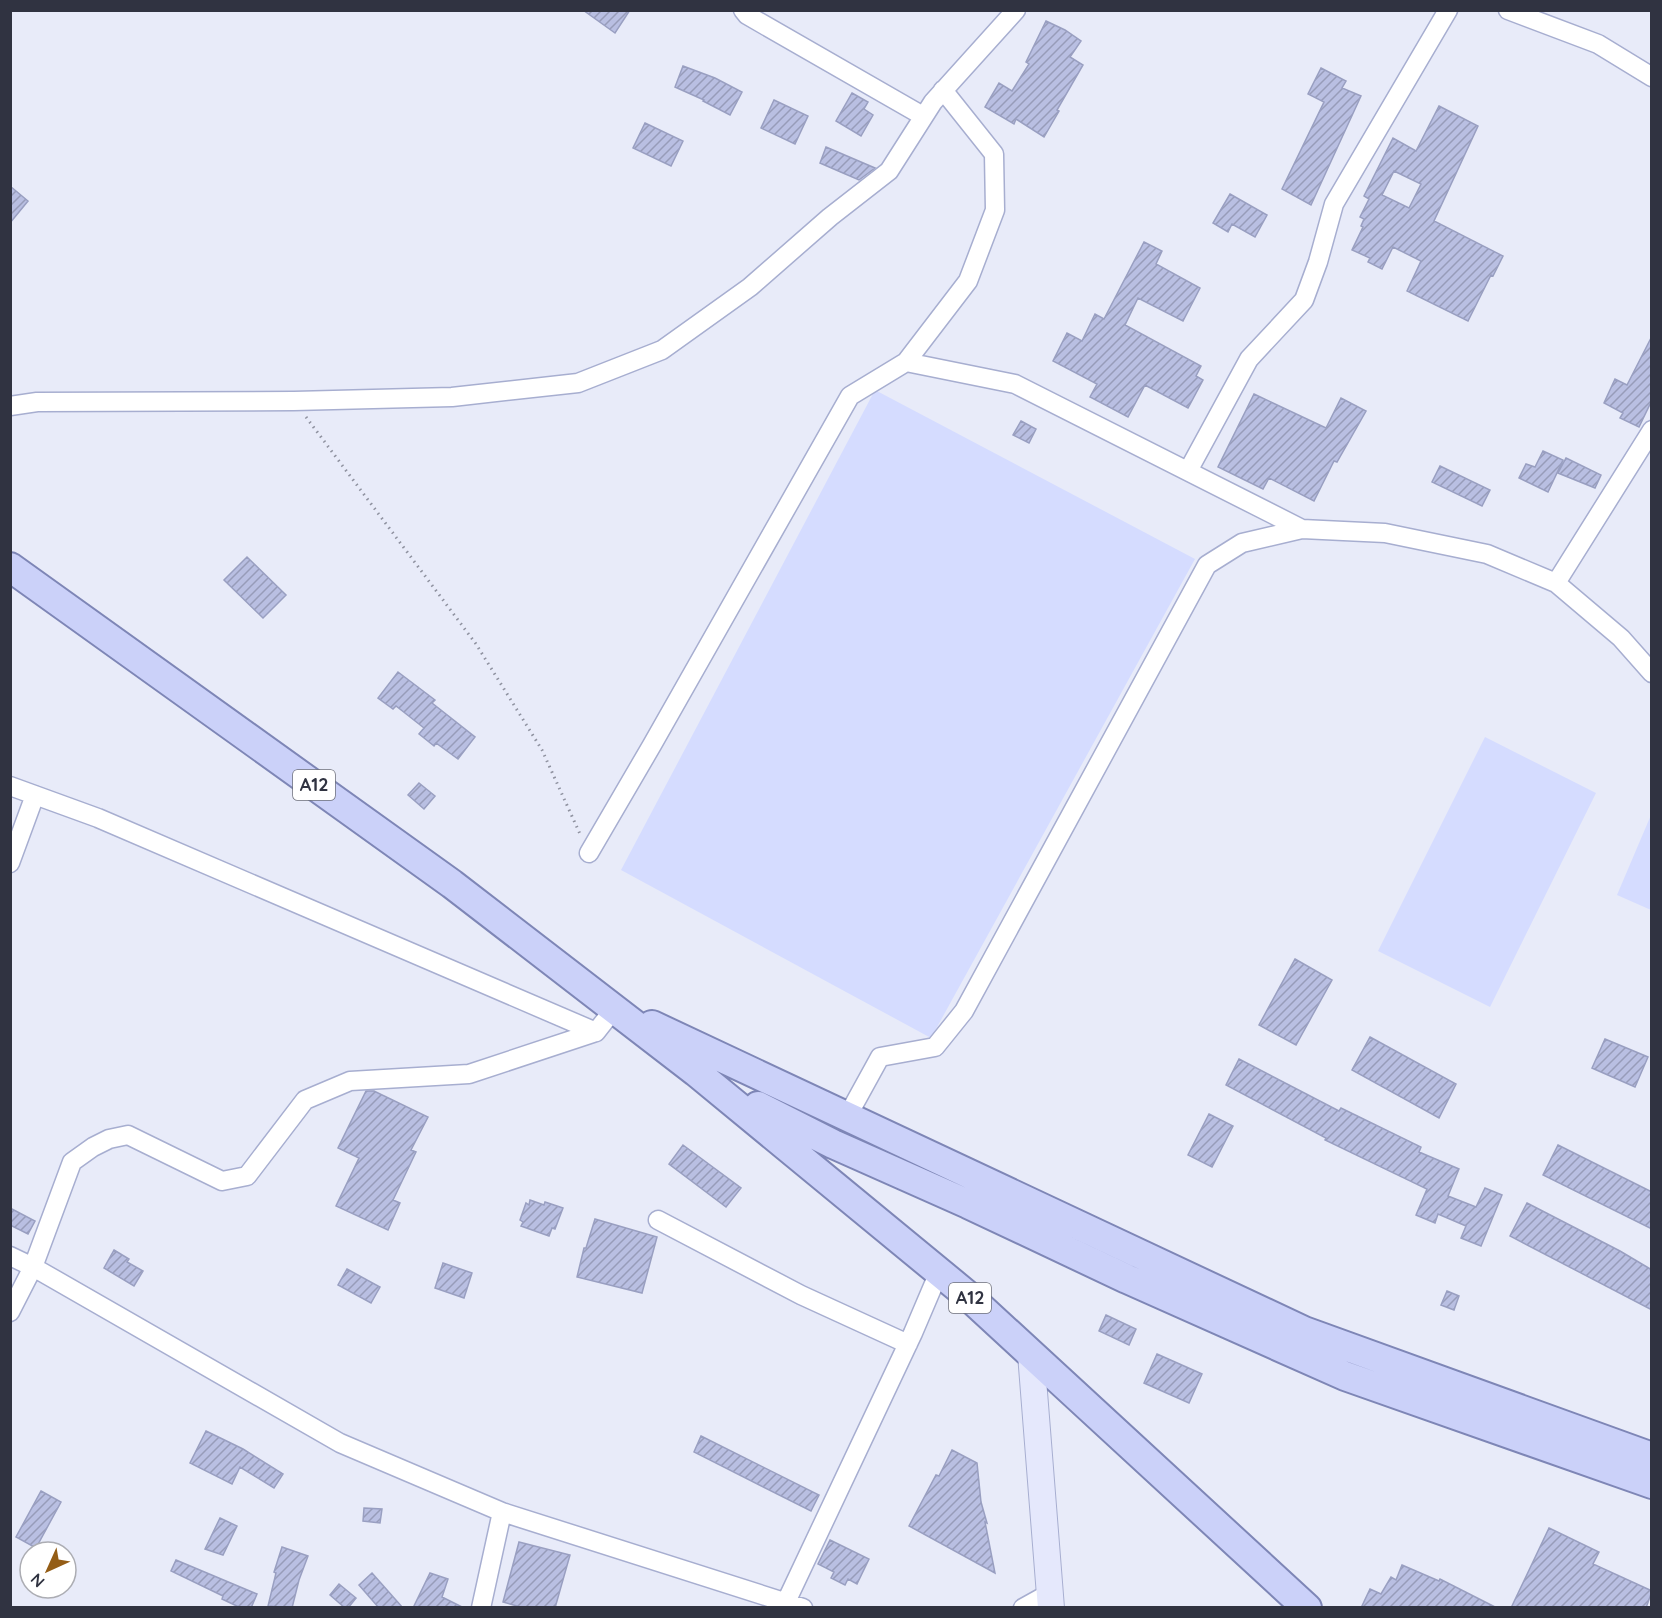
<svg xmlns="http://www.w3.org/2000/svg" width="1662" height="1618" font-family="Quicksand,sans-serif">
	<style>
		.park { fill: #d5dcff }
		.building { fill: url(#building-hatch); stroke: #999fc1; stroke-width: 1.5; fill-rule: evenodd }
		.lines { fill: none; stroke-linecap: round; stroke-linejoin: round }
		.street-casing { stroke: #a7aed0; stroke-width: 21 }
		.secondary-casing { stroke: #a7aed0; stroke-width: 28 }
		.primary-casing { stroke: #7e86b6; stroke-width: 32 }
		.path { stroke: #8f92a0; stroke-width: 3; stroke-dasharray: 1.5 4.5; stroke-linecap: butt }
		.street { stroke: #fff; stroke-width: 18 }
		.secondary { stroke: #e5e8fc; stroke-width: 26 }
		.primary { stroke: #cbd1f9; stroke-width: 28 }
		.labels { text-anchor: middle; stroke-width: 5; stroke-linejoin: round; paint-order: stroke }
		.shield { fill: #fff; stroke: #6e707a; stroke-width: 1.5 }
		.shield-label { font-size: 18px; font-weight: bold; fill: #303341 }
	</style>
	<defs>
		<pattern id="building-hatch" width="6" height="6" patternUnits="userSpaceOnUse" patternTransform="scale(1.5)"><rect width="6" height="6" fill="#b9bfe2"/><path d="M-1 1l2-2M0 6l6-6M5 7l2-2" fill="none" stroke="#979cb9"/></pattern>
	</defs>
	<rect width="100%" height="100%" fill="#e8ebf9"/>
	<!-- park -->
	<path class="park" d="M875 390 1195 559 931 1038 621 870Z
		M1485 737 1596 793 1490 1007 1378 951Z
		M1651 815V910L1617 895Z"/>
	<!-- building -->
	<path class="building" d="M583 10H630L615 33Z
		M1046 21 1065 30 1081 41 1070 57 1083 65 1057 110 1059 111 1044 137 1016 119 1014 124 985 107 999 83 1012 91 1029 64 1026 62Z
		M683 66 715 78 742 92 730 115 703 101 704 100 675 87Z
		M1321 68 1346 81 1342 88 1361 96 1311 205 1282 189 1324 102 1308 94Z
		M852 93 868 102 864 109 873 115 861 136 836 121Z
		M774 100 808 116 795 144 761 128Z
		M1439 106 1478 126 1434 221 1503 256 1493 276 1491 275 1468 321 1407 291 1421 261 1393 247 1382 269 1368 262 1370 258 1352 250 1363 227 1361 226 1364 219 1360 217 1369 199 1364 196 1393 138 1416 151ZM1394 171 1421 184 1409 208 1382 195Z
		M645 123 683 141 671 166 633 148Z
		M826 147 875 168 859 180 843 173 820 163Z
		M10 186 28 201 10 223Z
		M1230 194 1267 215 1255 237 1232 224 1228 232 1213 223Z
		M1144 242 1162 251 1156 264 1200 288 1183 321 1138 298 1125 325 1201 366 1196 376 1203 380 1188 408 1145 385 1128 417 1090 397 1097 384 1053 361 1067 333 1082 341 1095 314 1104 319Z
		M1652 336V400L1639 427 1620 418 1623 413 1604 403 1615 379 1627 385Z
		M1254 394 1326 428 1341 398 1366 411 1337 462 1334 461 1314 501 1269 478 1263 489 1218 467Z
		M1021 421 1036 429 1029 443 1013 435Z
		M1543 451 1563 460 1548 492 1519 478 1526 464 1535 467Z
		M1566 458 1601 475 1595 488 1558 473Z
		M1440 466 1490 490 1482 506 1432 482Z
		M247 557 286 595 263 618 224 580Z
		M398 672 435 700 432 703 475 737 458 759 436 743 434 746 419 734 424 728 396 706 393 709 378 698Z
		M419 783 435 796 424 809 408 795Z
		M1295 959 1332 980 1296 1045 1259 1025Z
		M1370 1037 1456 1084 1439 1118 1352 1070Z
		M1605 1039 1648 1057 1635 1087 1592 1068Z
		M1239 1059 1339 1111 1341 1108 1421 1147 1419 1152 1459 1169 1448 1196 1476 1207 1485 1188 1502 1195 1481 1246 1461 1238 1466 1226 1438 1214 1435 1223 1416 1215 1427 1189 1325 1140 1326 1138 1226 1085Z
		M366 1091H374L428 1117 411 1150 416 1152 393 1200 400 1203 388 1230 336 1206 359 1158 338 1148Z
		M1209 1114 1233 1126 1212 1167 1188 1155Z
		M683 1145 741 1188 726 1207 669 1164Z
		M1558 1145 1652 1192V1229L1543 1175Z
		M530 1200 544 1205 545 1202 563 1208 555 1229 552 1228 549 1236 521 1226 523 1222 520 1220 526 1203 529 1205Z
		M1527 1203 1620 1251 1652 1270V1310L1510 1236Z
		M10 1208 35 1221 28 1234 10 1225Z
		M595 1219 657 1237 642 1293 577 1277 584 1248H586Z
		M114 1250 129 1259 127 1262 143 1271 134 1286 104 1268Z
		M443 1263 472 1273 464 1298 435 1288Z
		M347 1269 380 1287 371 1303 338 1285Z
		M1447 1291 1459 1296 1454 1310 1441 1305Z
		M1106 1315 1136 1329 1129 1345 1099 1331Z
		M1157 1354 1202 1374 1189 1403 1144 1383Z
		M206 1431 243 1449 283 1474 274 1488 240 1467 232 1484 190 1463Z
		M701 1436 819 1495 811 1511 694 1452Z
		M952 1450 977 1463 981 1502 987 1523 985 1522 995 1573 909 1526 936 1475 939 1476Z
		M41 1491 61 1502 36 1548 16 1537Z
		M364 1508 382 1509 380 1523 363 1521Z
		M220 1518 237 1526 223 1555 205 1549Z
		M1549 1528 1599 1552 1593 1564 1652 1591 1646 1608H1511Z
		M830 1540 869 1559 857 1584 848 1579 845 1585 831 1578 834 1572 818 1564Z
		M519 1542 570 1555 555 1608H524L503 1602Z
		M282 1547 308 1556 299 1580 292 1608 268 1606 276 1573 274 1572Z
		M176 1560 257 1594 251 1608H241L222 1599 223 1596 171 1571Z
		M1402 1565 1439 1581 1440 1579 1497 1608H1361L1370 1589 1381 1594 1391 1577 1396 1580Z
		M372 1573 403 1608H379L359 1585Z
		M430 1573 448 1579 442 1597 464 1608H413Z
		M339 1584 356 1598 348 1608H345L330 1595Z"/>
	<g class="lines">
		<defs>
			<path id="street" d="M743 10 747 15 923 116
				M1508 10 1598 44 1652 77
				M906 362 1015 384 1302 529
				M10 406 37 402 294 401 452 397 578 383 662 350 750 287 830 217 889 171 933 102 1016 10
				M1188 471 1249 359 1304 300 1318 262 1334 204 1448 10
				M1556 583 1652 430
				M10 786 98 818 596 1032 614 1009
				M589 853 652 745 850 396 906 362 968 281 995 210 994 154 943 90
				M10 863 35 795
				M847 1117 880 1057 935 1047 964 1011 1207 565 1242 543 1302 529 1385 533 1487 554 1556 583 1621 638 1652 673
				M658 1220 801 1295 908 1344
				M10 1256 33 1267 340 1443 502 1512 803 1608
				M10 1312 33 1267 72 1162 93 1147 109 1139 128 1135 222 1181 247 1176 305 1100 350 1081 469 1074 596 1032
				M786 1602 913 1333 939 1272
				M481 1608 502 1512
				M1023 1608 1050 1593"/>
			<path id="secondary" d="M1031 1354 1051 1608"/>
			<path id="primary" d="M10 567 452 884 696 1072 967 1295 1307 1608
				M652 1025 1304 1331 1652 1457
				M758 1106 833 1144 968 1204 1127 1279 1345 1376 1652 1484"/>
		</defs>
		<!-- street casing -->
		<use href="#street" class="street-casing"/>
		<!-- secondary casing -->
		<use href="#secondary" class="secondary-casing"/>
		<!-- primary casing -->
		<use href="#primary" class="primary-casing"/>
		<!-- path -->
		<path class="path" d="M306 417 476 644 542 750 580 834"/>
		<!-- street -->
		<use href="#street" class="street"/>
		<!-- secondary -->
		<use href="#secondary" class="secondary"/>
		<!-- primary -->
		<use href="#primary" class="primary"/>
	</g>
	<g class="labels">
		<!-- shield labels -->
		<g class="shield">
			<rect x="293" y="770" width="42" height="30" rx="4.5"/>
			<rect x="949" y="1283" width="42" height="30" rx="4.5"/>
		</g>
		<g class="shield-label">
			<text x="314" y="791">A12</text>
			<text x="970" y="1304">A12</text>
		</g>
	</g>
	<!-- border -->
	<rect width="1662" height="1618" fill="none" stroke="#303341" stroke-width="24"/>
	<!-- north arrow -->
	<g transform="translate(48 1570) rotate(225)"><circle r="28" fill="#ffffff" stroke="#acadb3" stroke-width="1.5"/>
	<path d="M0-4.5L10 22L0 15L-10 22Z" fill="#945d16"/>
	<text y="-9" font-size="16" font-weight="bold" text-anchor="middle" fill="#303341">N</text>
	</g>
</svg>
